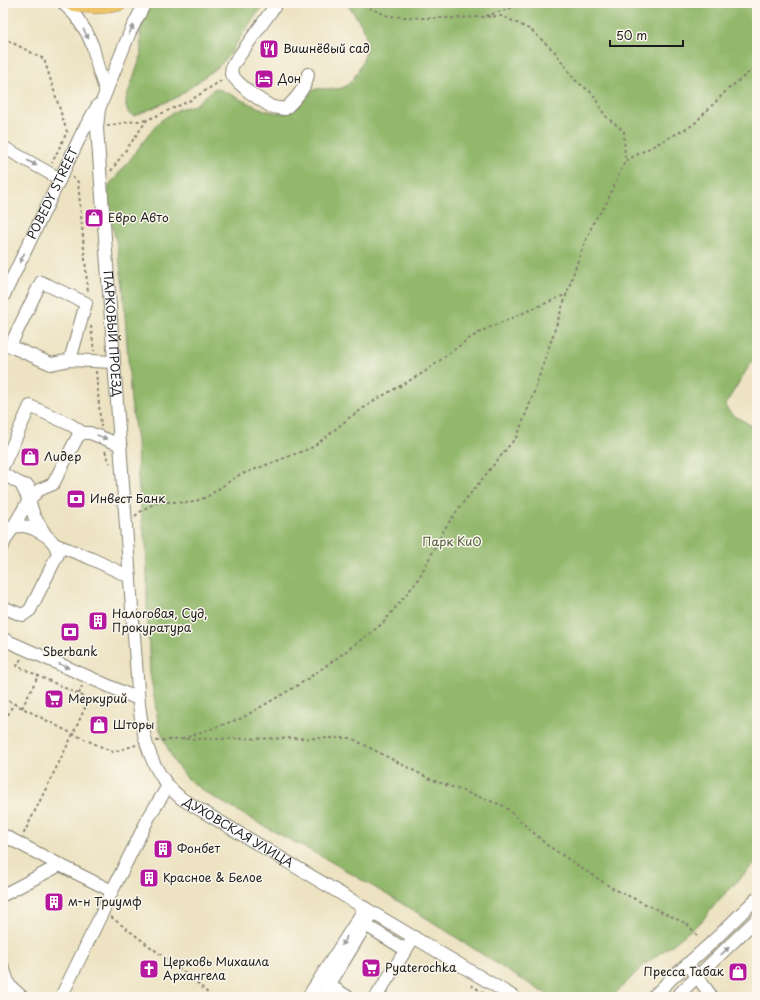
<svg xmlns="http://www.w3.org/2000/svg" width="760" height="1000" font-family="'Playpen Sans',sans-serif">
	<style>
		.forest { fill: #92b86c; stroke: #576a44 }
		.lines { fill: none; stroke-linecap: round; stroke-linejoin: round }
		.minor-casing { stroke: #848070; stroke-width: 14 }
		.major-casing { stroke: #848070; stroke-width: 16 }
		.path { stroke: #848070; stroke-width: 2; stroke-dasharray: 3 3; stroke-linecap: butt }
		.minor { stroke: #fff; stroke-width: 12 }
		.major { stroke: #eec469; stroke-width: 15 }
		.oneway { fill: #999 }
		.labels { text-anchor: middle; stroke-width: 3; stroke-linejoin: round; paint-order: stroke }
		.poi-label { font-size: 12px; fill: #1c1c1c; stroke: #fbf7ec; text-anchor: start }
		.street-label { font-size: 12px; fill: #1c1c1c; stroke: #fbf7ec }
		.park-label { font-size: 12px; fill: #535d3e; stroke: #fbf7ec }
	</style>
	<rect width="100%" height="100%" fill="#fbf7ec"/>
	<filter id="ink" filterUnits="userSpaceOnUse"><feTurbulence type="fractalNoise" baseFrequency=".025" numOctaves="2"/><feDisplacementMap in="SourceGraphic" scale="8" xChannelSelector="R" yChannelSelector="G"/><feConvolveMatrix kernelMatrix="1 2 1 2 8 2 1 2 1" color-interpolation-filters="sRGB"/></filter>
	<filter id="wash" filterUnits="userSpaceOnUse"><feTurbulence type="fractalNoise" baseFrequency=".012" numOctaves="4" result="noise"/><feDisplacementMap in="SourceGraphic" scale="16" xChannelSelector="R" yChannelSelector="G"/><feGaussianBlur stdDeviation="0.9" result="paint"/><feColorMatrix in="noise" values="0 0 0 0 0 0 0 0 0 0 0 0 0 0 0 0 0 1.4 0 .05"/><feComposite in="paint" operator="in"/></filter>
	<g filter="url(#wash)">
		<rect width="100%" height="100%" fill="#ede3c3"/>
		<!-- forest -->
		<path class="forest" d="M154 3H265L239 39 231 53 218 67 176 98 134 116 129 114 126 107V99L141 56 140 25 147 9Z
			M346 3H752L757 9V353L725 405 730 413 757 429V861L718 901 702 921 672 945 645 964 612 997H552L511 973 428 919 328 860 264 826 206 793 189 780 176 765 167 747 159 727 150 673 147 605V570L146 543 142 522 138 478 137 442 131 402 123 287 117 245 106 199 110 184 126 165 146 138 160 121 179 109 195 105 215 88C237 95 260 113 283 113 286 113 292 111 295 110 296 109 298 106 299 105 303 100 307 93 314 90 323 86 334 92 344 87 351 83 356 75 359 69 374 40 364 26 346 3Z"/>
	</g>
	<g filter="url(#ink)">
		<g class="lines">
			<defs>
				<g id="minor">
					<path d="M63 3 75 15 87 33 93 47 98 68 106 92"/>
					<path id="s1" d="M145 3 130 32 99 109 97 128 139 704C143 740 152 775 182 799L514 997"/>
					<path d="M277 3 232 66 231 74 238 82 249 92 262 101 272 107 285 109C295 100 306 88 308 74"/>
					<path d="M3 147 60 179"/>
					<path id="s2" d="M3 297 83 131 98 105"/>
					<path d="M70 360 51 364 10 346 41 282 86 303 70 360 113 362"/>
					<path d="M3 466 30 406 71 425 83 433"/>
					<path d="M3 474 21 484 28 486"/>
					<path d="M21 484 29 500 34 516 45 534"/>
					<path d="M10 532 29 500 39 490 53 484 78 436 83 433H90L121 445"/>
					<path d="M54 544 90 558 130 577"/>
					<path d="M3 545C6 539 9 530 16 527 27 523 49 535 55 545 56 547 57 551 58 554L30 610 23 615 17 613 3 607"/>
					<path d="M3 639 138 699"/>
					<path d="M3 835 60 865 112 891"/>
					<path d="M3 895 60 865"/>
					<path d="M359 921 406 950"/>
					<path d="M3 967 9 985 22 997"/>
					<path d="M693 971 712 997"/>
					<path d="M329 985 348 997"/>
					<path d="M61 997 103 911 112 891 149 817 168 786"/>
					<path d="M308 997 365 908"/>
					<path d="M322 997 373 913"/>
					<path d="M376 997 414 937"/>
					<path d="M653 997 672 978 709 945 757 898"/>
					<path d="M676 997 757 919"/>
				</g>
				<path id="major" d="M71 3C87 7 105 7 120 3"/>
			</defs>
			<!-- minor casing -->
			<use href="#minor" class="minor-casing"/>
			<!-- major casing -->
			<use href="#major" class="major-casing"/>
			<!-- path -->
			<path class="path" d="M358 3 388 16 422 18H456L503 16 531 30 555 52 575 80 593 94 605 116 624 131 625 161
				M486 16 526 3
				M3 38 44 59 67 132 52 163
				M107 126 128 122 147 120
				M111 171 147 120 191 100 222 80
				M72 177 78 182 88 293
				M91 326 94 351
				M96 371 101 427
				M105 451 110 463
				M135 516 144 509 158 502H174L190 503 207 497 237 476 311 448 326 437 349 418 377 399 423 373 467 340 484 330 567 294
				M21 659 17 666 89 699 73 734 23 835
				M79 694 82 686
				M3 698 73 734 113 752 136 745
				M22 708 38 676
				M3 726 13 704
				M182 739 242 718 300 684 337 658 382 624 418 580 445 528 462 504 517 436 532 398 579 257 594 221 605 206 625 161 693 125 727 90 757 66
				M156 741 182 739 351 738 430 779 504 806 547 845 612 888 687 924 698 936
				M111 917 193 979 212 997
				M471 985 490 997
				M157 997H158
				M203 997 207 992"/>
			<!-- minor -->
			<use href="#minor" class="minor"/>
			<!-- major -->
			<use href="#major" class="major"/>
		</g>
		<!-- one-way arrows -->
		<defs><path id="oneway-solid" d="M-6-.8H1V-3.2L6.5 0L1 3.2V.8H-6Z"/></defs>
		<g class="oneway">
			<use href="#oneway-solid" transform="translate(131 30) rotate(-64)"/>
			<use href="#oneway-solid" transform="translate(86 34) rotate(62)"/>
			<use href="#oneway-solid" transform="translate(32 163) rotate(29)"/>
			<use href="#oneway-solid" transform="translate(22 258) rotate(116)"/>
			<use href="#oneway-solid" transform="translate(102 437) rotate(22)"/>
			<use href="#oneway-solid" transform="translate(64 666) rotate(24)"/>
			<use href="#oneway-solid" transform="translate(344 941) rotate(123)"/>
			<use href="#oneway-solid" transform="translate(725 951) rotate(-44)"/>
		</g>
	</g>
	<!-- icons -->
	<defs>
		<symbol id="restaurant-square" viewBox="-11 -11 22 22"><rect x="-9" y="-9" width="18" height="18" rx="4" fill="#b5179e" stroke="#fbf7ec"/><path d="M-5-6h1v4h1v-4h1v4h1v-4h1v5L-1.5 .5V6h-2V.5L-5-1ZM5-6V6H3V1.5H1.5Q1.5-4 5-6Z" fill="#fff"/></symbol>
		<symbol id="hotel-square" viewBox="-11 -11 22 22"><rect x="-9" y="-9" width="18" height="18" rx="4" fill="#b5179e" stroke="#fbf7ec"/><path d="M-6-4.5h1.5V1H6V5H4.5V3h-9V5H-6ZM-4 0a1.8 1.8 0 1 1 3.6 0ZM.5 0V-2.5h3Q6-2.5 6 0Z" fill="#fff"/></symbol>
		<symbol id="shop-square" viewBox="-11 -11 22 22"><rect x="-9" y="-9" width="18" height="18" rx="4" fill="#b5179e" stroke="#fbf7ec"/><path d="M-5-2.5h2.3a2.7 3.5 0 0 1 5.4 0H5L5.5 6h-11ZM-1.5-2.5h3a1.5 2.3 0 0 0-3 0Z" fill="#fff"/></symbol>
		<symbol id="bank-square" viewBox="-11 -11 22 22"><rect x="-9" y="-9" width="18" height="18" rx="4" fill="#b5179e" stroke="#fbf7ec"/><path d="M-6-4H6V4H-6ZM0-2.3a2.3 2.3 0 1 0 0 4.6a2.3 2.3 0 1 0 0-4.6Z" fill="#fff"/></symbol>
		<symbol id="building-square" viewBox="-11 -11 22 22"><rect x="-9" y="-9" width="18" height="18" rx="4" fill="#b5179e" stroke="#fbf7ec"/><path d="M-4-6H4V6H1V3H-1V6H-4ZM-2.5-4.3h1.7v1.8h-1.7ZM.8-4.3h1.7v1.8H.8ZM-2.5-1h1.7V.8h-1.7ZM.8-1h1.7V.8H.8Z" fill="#fff"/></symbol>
		<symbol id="supermarket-square" viewBox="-11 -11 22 22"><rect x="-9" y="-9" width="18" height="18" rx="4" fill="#b5179e" stroke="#fbf7ec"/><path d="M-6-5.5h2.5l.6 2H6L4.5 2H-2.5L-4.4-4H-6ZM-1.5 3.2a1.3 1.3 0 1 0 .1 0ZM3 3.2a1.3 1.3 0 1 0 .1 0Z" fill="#fff"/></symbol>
		<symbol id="church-square" viewBox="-11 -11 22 22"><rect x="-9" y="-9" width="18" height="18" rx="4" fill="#b5179e" stroke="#fbf7ec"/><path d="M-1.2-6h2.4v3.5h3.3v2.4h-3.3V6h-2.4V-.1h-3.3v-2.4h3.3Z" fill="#fff"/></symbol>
	</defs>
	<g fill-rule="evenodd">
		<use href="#restaurant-square" x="258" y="38" width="22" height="22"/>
		<use href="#hotel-square" x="253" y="68" width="22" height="22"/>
		<use href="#shop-square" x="83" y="207" width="22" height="22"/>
		<use href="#shop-square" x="19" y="446" width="22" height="22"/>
		<use href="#bank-square" x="65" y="488" width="22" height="22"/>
		<use href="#building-square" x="87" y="610" width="22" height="22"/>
		<use href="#bank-square" x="59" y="621" width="22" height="22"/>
		<use href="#supermarket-square" x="43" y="688" width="22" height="22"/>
		<use href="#shop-square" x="88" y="714" width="22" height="22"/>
		<use href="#building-square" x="152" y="838" width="22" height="22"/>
		<use href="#building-square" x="138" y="867" width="22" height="22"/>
		<use href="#building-square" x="43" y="891" width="22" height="22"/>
		<use href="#supermarket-square" x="360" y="957" width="22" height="22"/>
		<use href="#church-square" x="138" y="958" width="22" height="22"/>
		<use href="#shop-square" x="727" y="961" width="22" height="22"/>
	</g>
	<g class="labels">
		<!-- poi labels -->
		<g class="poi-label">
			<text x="283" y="53">Вишнёвый сад</text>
			<text x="278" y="83">Дон</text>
			<text x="108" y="222">Евро Авто</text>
			<text x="44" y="461">Лидер</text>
			<text x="90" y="503">Инвест Банк</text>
			<text x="112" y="618">Налоговая, Суд,<tspan x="112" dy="14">Прокуратура</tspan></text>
			<text x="70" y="656" text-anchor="middle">Sberbank</text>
			<text x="68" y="703">Меркурий</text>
			<text x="113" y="729">Шторы</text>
			<text x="177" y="853">Фонбет</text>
			<text x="163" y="882">Красное &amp; Белое</text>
			<text x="68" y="906">м-н Триумф</text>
			<text x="163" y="966">Церковь Михаила<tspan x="163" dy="14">Архангела</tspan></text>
			<text x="385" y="972">Pyaterochka</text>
			<text x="724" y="976" text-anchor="end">Пресса Табак</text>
		</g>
		<!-- street labels -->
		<g class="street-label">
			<text dy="4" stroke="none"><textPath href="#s2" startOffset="115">POBEDY STREET</textPath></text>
			<text dy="4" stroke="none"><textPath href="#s1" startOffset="341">ПАРКОВЫЙ ПРОЕЗД</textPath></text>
			<text dy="4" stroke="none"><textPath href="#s1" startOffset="885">ДУХОВСКАЯ УЛИЦА</textPath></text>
		</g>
		<!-- park labels -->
		<g class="park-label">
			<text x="452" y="546">Парк КиО</text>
		</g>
	</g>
	<!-- margin -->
	<rect width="760" height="1000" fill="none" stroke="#fbf7ec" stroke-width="16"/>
	<!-- scale -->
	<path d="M610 40v6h73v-6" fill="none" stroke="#1c1c1c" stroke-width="2"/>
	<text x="616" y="40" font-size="12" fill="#1c1c1c" stroke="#fbf7ec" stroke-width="3" paint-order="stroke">50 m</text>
</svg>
